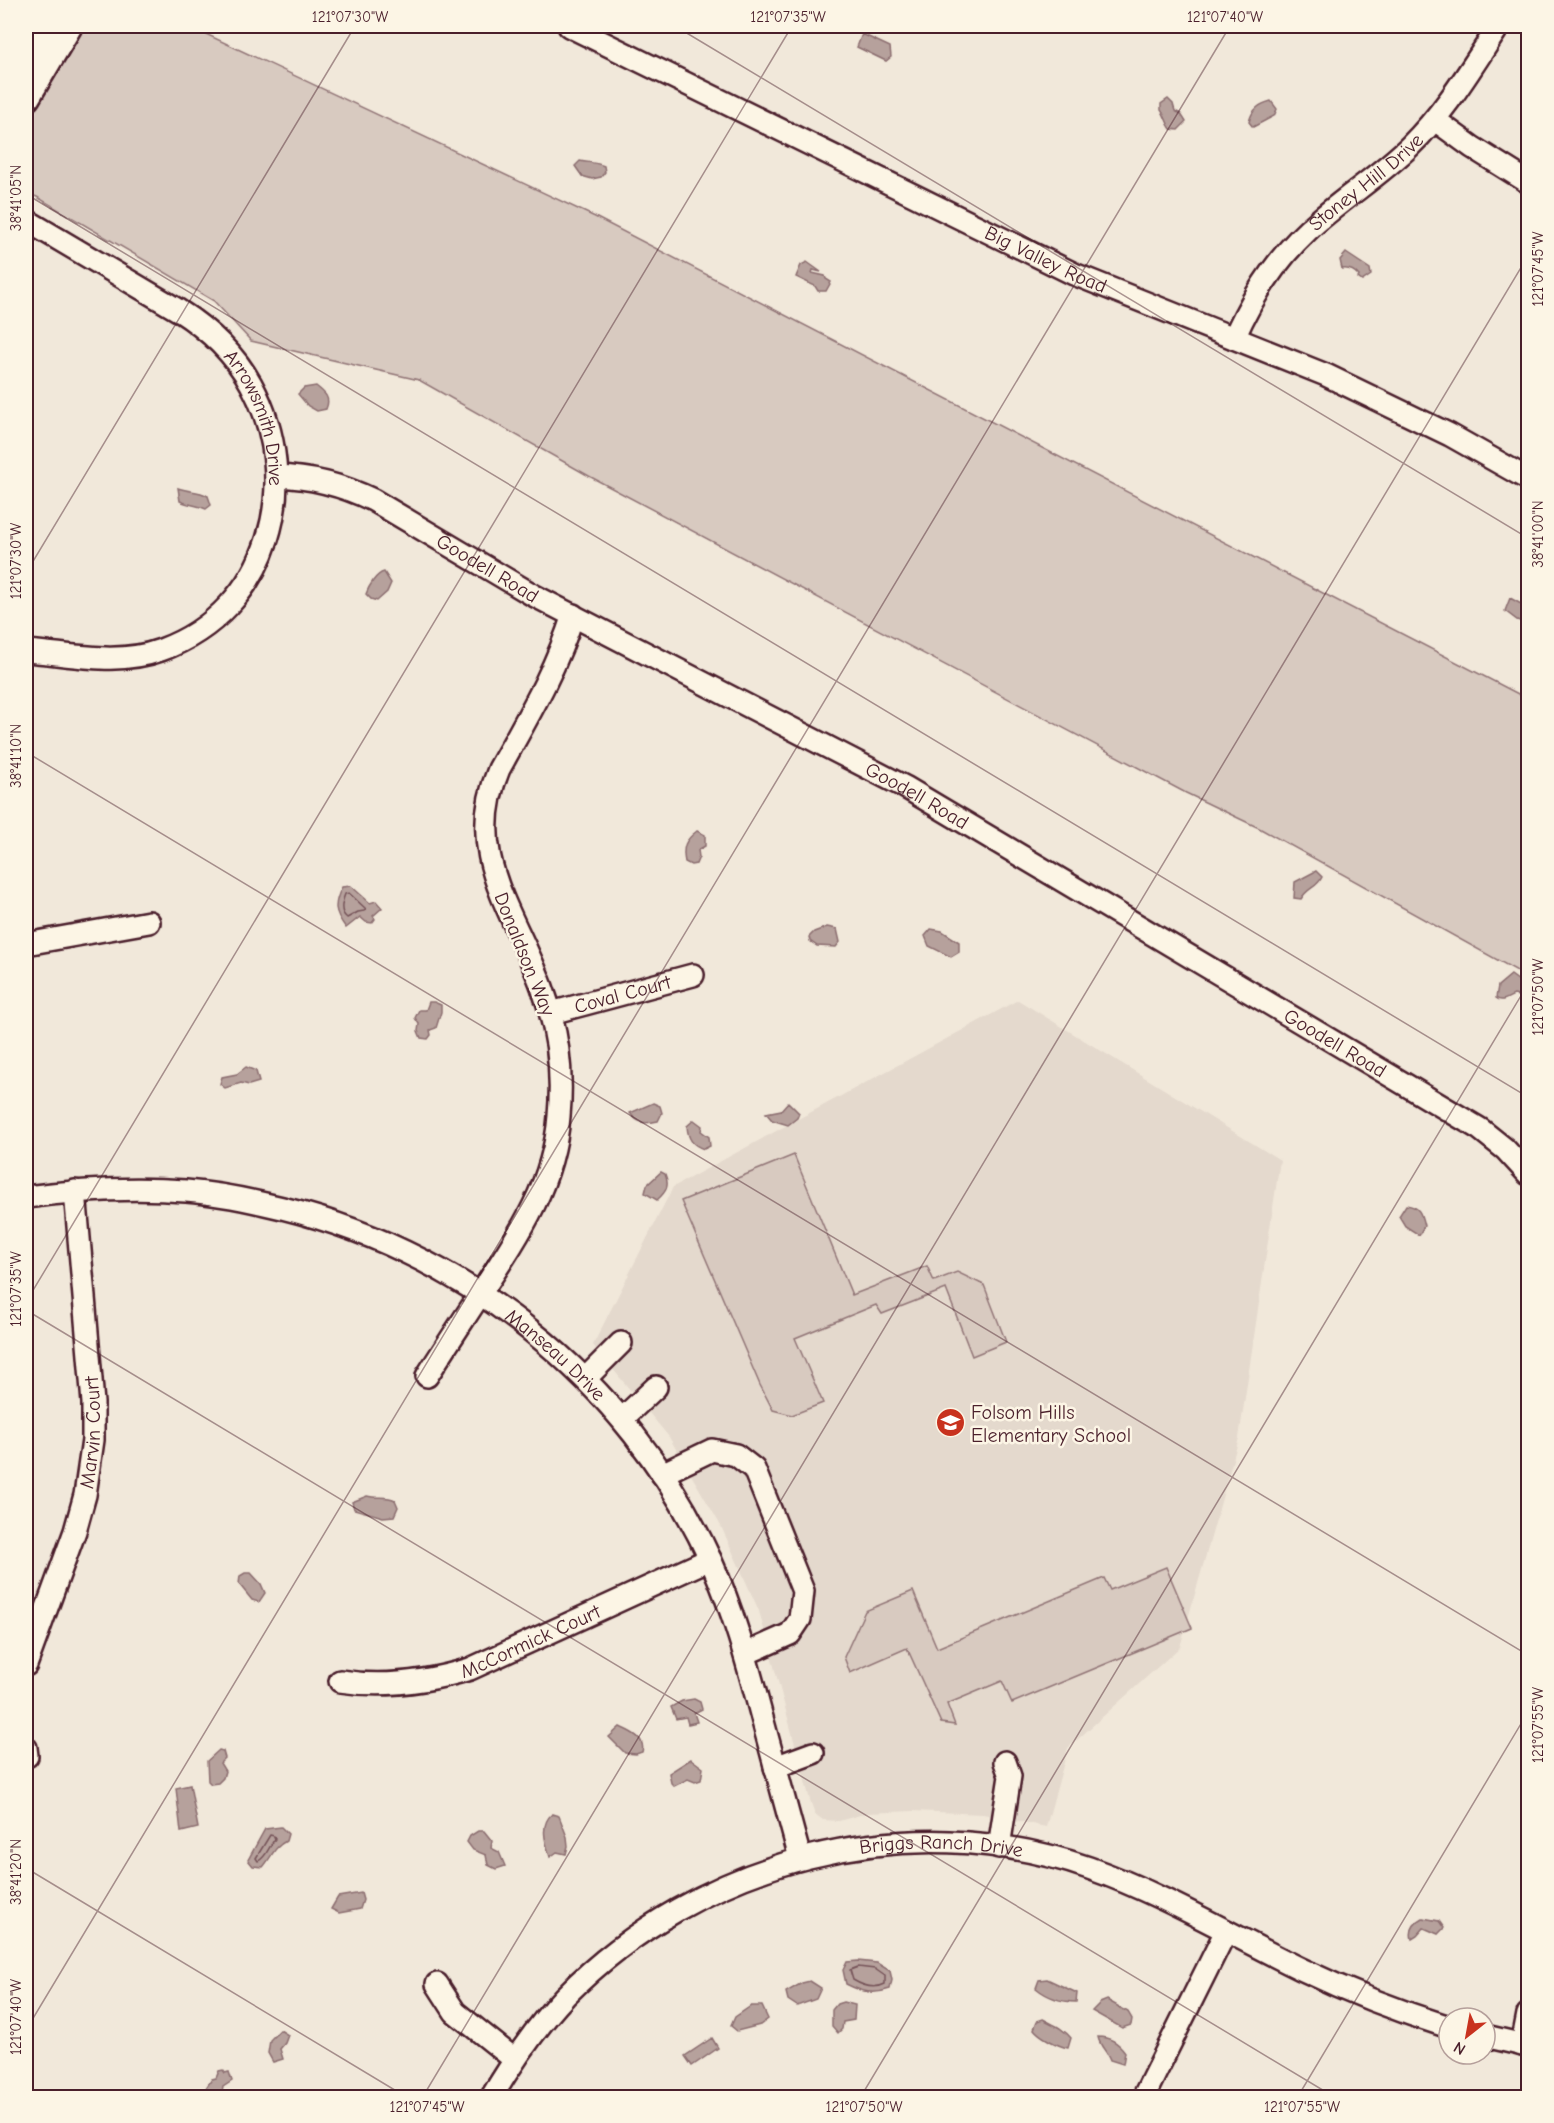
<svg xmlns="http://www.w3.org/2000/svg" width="1554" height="2123" font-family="'Comic Neue',sans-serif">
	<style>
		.built { fill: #e4d9cd }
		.green { fill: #d8cac0; stroke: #917476; stroke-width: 1.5 }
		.water { fill: #b6a19c; stroke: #8b6d6f; stroke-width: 1.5 }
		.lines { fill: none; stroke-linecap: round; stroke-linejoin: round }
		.shore { stroke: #755358; stroke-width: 1.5 }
		.minor-casing { stroke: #4a1f2b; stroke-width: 26 }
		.major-casing { stroke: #4a1f2b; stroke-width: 32 }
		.minor { stroke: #fcf5e5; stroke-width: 21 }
		.major { stroke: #fcf5e5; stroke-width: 27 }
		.ticks { fill: none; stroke: #4a1f2b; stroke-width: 1.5; stroke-opacity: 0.45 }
		.labels { text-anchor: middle; stroke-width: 5; stroke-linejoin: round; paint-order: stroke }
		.street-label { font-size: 20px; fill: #4a1f2b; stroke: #fcf5e5 }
		.poi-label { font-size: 20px; fill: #4a1f2b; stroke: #fcf5e5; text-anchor: start }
		.neatline { fill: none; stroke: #4a1f2b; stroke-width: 2 }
		.ticks-label { font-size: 15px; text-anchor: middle; fill: #4a1f2b }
	</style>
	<rect width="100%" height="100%" fill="#f1e8da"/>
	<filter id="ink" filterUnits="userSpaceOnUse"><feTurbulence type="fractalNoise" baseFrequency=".0167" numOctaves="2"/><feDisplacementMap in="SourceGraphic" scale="12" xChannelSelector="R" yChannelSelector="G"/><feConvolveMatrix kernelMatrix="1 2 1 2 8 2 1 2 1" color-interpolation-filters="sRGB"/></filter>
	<g filter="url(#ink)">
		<!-- built -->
		<path class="built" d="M1018 1000 1280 1160 1239 1438 1180 1647 1068 1748 1046 1827 983 1814 913 1811 867 1813 839 1821 823 1820 815 1814 810 1800 759 1611 721 1526 669 1437 593 1345 673 1187Z"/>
		<!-- green -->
		<path class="green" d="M26 26H189L595 217 1528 699V977L1259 828 1186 793 589 476 419 380 251 341 214 301 37 197 26 193Z
			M794 1155 852 1295 927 1266 934 1281 957 1272 984 1285 1006 1342 972 1356 946 1289 882 1314 876 1305 795 1338 823 1403 792 1415 773 1410 760 1385 681 1201Z
			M1166 1567 1192 1628 1012 1703 1002 1681 947 1704 955 1725 941 1723 907 1648 850 1673 844 1657 865 1611 913 1591 937 1648 1104 1578 1110 1590Z"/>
		<!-- water -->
		<path class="water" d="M862 34 890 47 891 57 886 61 857 47Z
			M1168 99 1173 104 1175 111 1181 114 1186 122 1178 130 1171 129C1166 123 1166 116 1161 110V104Z
			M1271 101 1277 109 1274 116 1253 127 1249 122C1252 109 1260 104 1271 101Z
			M580 161C589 163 596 162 604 166L605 172 601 177 592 179 582 176 575 166Z
			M1346 253 1370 269 1371 275 1362 281 1358 278 1359 276C1354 270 1349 268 1342 269L1340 260Z
			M807 262 821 272 813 270 812 273 825 276 826 279 831 282 826 291H818L815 286 796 277 801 265Z
			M316 386C325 393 331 398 326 409L317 411 308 406 298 394 304 388Z
			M178 488C189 492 198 490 208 496L211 505 206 509C197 505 188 505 180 501Z
			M384 572 391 583 387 592 377 601 371 599 366 594C369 586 376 574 384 572Z
			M1510 598 1521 604 1524 600 1528 604V624L1517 620 1505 611Z
			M697 831 705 835V846L698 850 699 857 696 864 691 865 685 862C682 847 685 840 697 831Z
			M1316 871 1322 877C1317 888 1308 887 1301 899L1294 898 1295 882Z
			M351 886 370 903 376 901 382 908 373 916 375 919 372 923 366 922 360 917 346 928C334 912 333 905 342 887Z
			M827 927 837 929 840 942 836 947 817 946 810 941 809 937 814 932Z
			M931 929 942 931 959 942V952L951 957 929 946 925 936Z
			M1511 975 1522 983 1528 984V994L1526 998 1514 995C1507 998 1502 1003 1496 998L1498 986Z
			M429 1002H434L441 1005V1012L436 1028 430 1030 431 1035 428 1039 421 1038 418 1031 419 1024 415 1018 419 1010H426Z
			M246 1067 256 1071 259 1082 249 1085 241 1083 225 1088 220 1084 222 1077 237 1074Z
			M788 1102 799 1113 797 1118 788 1125 772 1120 766 1113 781 1110Z
			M653 1103 660 1106 662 1113 658 1121C645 1124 638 1124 630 1113Z
			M694 1120 702 1126 701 1131 709 1137 710 1146 704 1149C692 1145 688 1139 687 1126Z
			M661 1172 665 1174C670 1186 666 1192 657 1200L645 1193 647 1185Z
			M1406 1205C1420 1207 1421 1213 1424 1226L1419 1235 1405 1226 1399 1216Z
			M367 1496C378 1499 386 1495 395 1500L398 1507 394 1516 383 1517 354 1509 352 1502Z
			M245 1573H251L261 1584 265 1593 259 1602 252 1600 239 1584 240 1576Z
			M694 1699 700 1702 702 1709 694 1713 697 1722 688 1724 686 1717 676 1719 671 1707 682 1701Z
			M620 1727C631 1732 646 1738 642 1752L636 1754 625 1753 609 1737Z
			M219 1750 223 1751 225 1758 220 1763 225 1771 223 1778 218 1783 211 1784 208 1781 207 1761Z
			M691 1759 703 1768 701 1780 695 1782 688 1779 674 1786 671 1783 669 1773Z
			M190 1785 198 1828 181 1832 176 1788Z
			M552 1814 559 1816 567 1837 568 1846 566 1854 557 1852 550 1857C546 1844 539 1825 552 1814Z
			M281 1827 288 1834 286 1841C274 1847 271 1858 263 1867L253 1866 248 1860 265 1829Z
			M478 1831H484L492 1841 491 1848 499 1852 505 1866 496 1869 488 1865 486 1855 473 1850 467 1842 470 1836Z
			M361 1893 363 1900 360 1909 339 1913 331 1909 338 1897Z
			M1423 1918 1439 1921 1444 1928 1438 1934 1424 1928 1417 1936 1412 1939C1409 1929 1414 1923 1423 1918Z
			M858 1961 877 1963 890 1971 892 1980 890 1989C873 1995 862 1992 846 1984L843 1970 847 1962Z
			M1047 1979 1077 1993 1076 2002C1062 2002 1047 1997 1036 1988L1039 1980Z
			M810 1981 821 1988 816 1999 797 2006 788 2000 786 1992 802 1983Z
			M1107 2000 1128 2012 1132 2019 1131 2025 1122 2028 1092 2011 1100 2003Z
			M843 2002 855 2005 854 2020 843 2022 842 2029 838 2033 832 2026V2010L837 2004Z
			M751 2006H762L768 2019 760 2025 737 2031 731 2026 735 2017Z
			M1043 2019C1054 2025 1063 2028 1071 2038L1068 2048C1058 2046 1040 2037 1034 2029L1037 2021Z
			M280 2030 288 2035 285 2043 280 2049 283 2059 273 2062 268 2053 270 2040Z
			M1098 2037C1110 2037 1118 2042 1125 2052L1123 2064 1110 2060C1107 2051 1100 2047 1098 2037Z
			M712 2038 718 2048 692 2066 685 2056Z
			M223 2070 225 2073 229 2072 232 2081 223 2087 221 2097 207 2094 206 2088 212 2079 216 2078 219 2071Z"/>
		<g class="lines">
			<!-- shore -->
			<path class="shore" d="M349 893 366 909 364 911 358 912 347 918C339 912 342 902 345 894Z
				M270 1835 274 1836 275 1839C269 1846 266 1858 258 1861L256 1858Z
				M858 1967 875 1969 885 1976V1984C874 1990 863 1986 853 1980L850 1970Z"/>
			<defs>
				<g id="minor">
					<path id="s1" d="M569 26 1074 274 1326 375 1450 435 1528 479"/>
					<path d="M1435 120 1472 147 1528 182"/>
					<path id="s2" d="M26 220 178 310C208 329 234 353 251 384 305 483 270 610 161 650 117 666 71 654 26 651"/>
					<path id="s3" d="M1234 338C1252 297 1275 261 1308 230 1340 200 1378 177 1410 146 1446 111 1471 68 1499 26"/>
					<path id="s4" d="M276 476C311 477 342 485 373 500L533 595 905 787 1480 1129 1505 1149 1528 1174"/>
					<path d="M26 944 149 922"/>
					<path id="s5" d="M551 1013 693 975"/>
					<path id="s6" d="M26 1197C79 1190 132 1187 186 1191 213 1193 239 1198 265 1204 460 1246 628 1379 711 1561 733 1610 747 1661 761 1714 774 1762 787 1810 800 1858"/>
					<path d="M427 1376C446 1346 466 1316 486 1285 521 1232 554 1182 559 1116 563 1072 558 1029 542 987 514 911 463 854 499 769 527 718 555 672 573 615"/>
					<path d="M586 1378 621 1343"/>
					<path d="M622 1419 656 1387"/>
					<path d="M662 1474 712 1450 736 1455 754 1469 803 1591 800 1619 790 1634 745 1654"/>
					<path id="s7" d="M26 1665 75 1531 85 1495 93 1440V1403L75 1191"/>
					<path id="s8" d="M340 1681C385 1688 427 1682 470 1669L710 1559"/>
					<path d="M26 1748 27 1756"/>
					<path d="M775 1767 813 1753"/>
					<path d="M999 1847 1010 1776 1005 1762"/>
					<path d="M437 1984 455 2012 514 2059"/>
					<path d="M1485 2036 1528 2046"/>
					<path d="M1522 2045 1528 2014"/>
					<path id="s9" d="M491 2098C513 2061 536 2027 565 1996 699 1860 907 1804 1089 1868 1163 1894 1231 1935 1301 1969 1349 1992 1398 2011 1449 2027"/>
					<path d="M1143 2098 1226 1931"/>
				</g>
				<path id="major" d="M26 60 46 26
					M26 97 68 26"/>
			</defs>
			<!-- minor casing -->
			<use href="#minor" class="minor-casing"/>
			<!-- major casing -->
			<use href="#major" class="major-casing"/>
			<!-- minor -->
			<use href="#minor" class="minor"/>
			<!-- major -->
			<use href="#major" class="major"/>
		</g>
	</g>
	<!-- ticks -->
	<path class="ticks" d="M675 26 1528 538M26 194 1528 1097M26 573 355 26M26 752 1528 1655M26 1302 792 26M26 1310 1336 2098M26 1868 408 2098M26 2030 1230 26M422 2098 1528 256M860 2098 1528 984M1297 2098 1528 1712"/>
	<!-- icons -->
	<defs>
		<symbol id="school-disc" viewBox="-11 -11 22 22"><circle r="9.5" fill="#c8321e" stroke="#fcf5e5"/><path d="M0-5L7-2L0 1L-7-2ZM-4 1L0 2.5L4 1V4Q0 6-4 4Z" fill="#fff"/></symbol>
	</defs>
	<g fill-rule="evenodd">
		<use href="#school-disc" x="934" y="1406" width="33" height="33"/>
	</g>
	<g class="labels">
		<!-- street labels -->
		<g class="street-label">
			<text dy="7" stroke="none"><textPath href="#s3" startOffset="207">Stoney Hill Drive</textPath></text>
			<text dy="7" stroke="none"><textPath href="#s1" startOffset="531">Big Valley Road</textPath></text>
			<text dy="7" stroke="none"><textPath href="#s2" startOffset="315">Arrowsmith Drive</textPath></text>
			<text dy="7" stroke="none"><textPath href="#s4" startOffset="234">Goodell Road</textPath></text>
			<text dy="7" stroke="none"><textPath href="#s4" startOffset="720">Goodell Road</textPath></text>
			<text transform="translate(525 954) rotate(68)" y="7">Donaldson Way</text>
			<text dy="7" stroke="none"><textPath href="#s5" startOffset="74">Coval Court</textPath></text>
			<text dy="7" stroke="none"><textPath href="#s4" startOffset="1206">Goodell Road</textPath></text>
			<text dy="7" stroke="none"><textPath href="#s6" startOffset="572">Manseau Drive</textPath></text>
			<text dy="7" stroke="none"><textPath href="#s7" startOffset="243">Marvin Court</textPath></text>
			<text dy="7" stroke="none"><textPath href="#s8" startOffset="198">McCormick Court</textPath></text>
			<text dy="7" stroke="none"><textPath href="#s9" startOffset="544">Briggs Ranch Drive</textPath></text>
		</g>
		<!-- poi labels -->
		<g class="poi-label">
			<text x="971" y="1419">Folsom Hills<tspan x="971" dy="23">Elementary School</tspan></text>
		</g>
	</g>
	<!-- margin -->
	<rect width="1554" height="2123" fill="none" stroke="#fcf5e5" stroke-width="66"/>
	<!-- north arrow -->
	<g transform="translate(1467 2036) rotate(211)"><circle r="28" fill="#fcf5e5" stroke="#b59f9b" stroke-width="1.5"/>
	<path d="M0-4.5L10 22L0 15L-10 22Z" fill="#c8321e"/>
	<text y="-9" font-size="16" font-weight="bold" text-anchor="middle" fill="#4a1f2b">N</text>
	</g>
	<rect x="33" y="33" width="1488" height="2057" class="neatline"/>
	<g class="ticks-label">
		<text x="350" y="22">121°07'30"W</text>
		<text x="788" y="22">121°07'35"W</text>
		<text x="1225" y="22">121°07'40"W</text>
		<text transform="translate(16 198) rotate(-90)" y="5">38°41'05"N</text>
		<text transform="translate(1538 269) rotate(-90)" y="5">121°07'45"W</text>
		<text transform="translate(1538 534) rotate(-90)" y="5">38°41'00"N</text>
		<text transform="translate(16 561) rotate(-90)" y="5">121°07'30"W</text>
		<text transform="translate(16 756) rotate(-90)" y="5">38°41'10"N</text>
		<text transform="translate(1538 997) rotate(-90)" y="5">121°07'50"W</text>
		<text transform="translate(16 1289) rotate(-90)" y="5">121°07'35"W</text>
		<text transform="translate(1538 1725) rotate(-90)" y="5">121°07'55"W</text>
		<text transform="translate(16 1872) rotate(-90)" y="5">38°41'20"N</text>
		<text transform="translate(16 2017) rotate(-90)" y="5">121°07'40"W</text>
		<text x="427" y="2112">121°07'45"W</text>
		<text x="864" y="2112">121°07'50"W</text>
		<text x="1302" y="2112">121°07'55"W</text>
	</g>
</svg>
